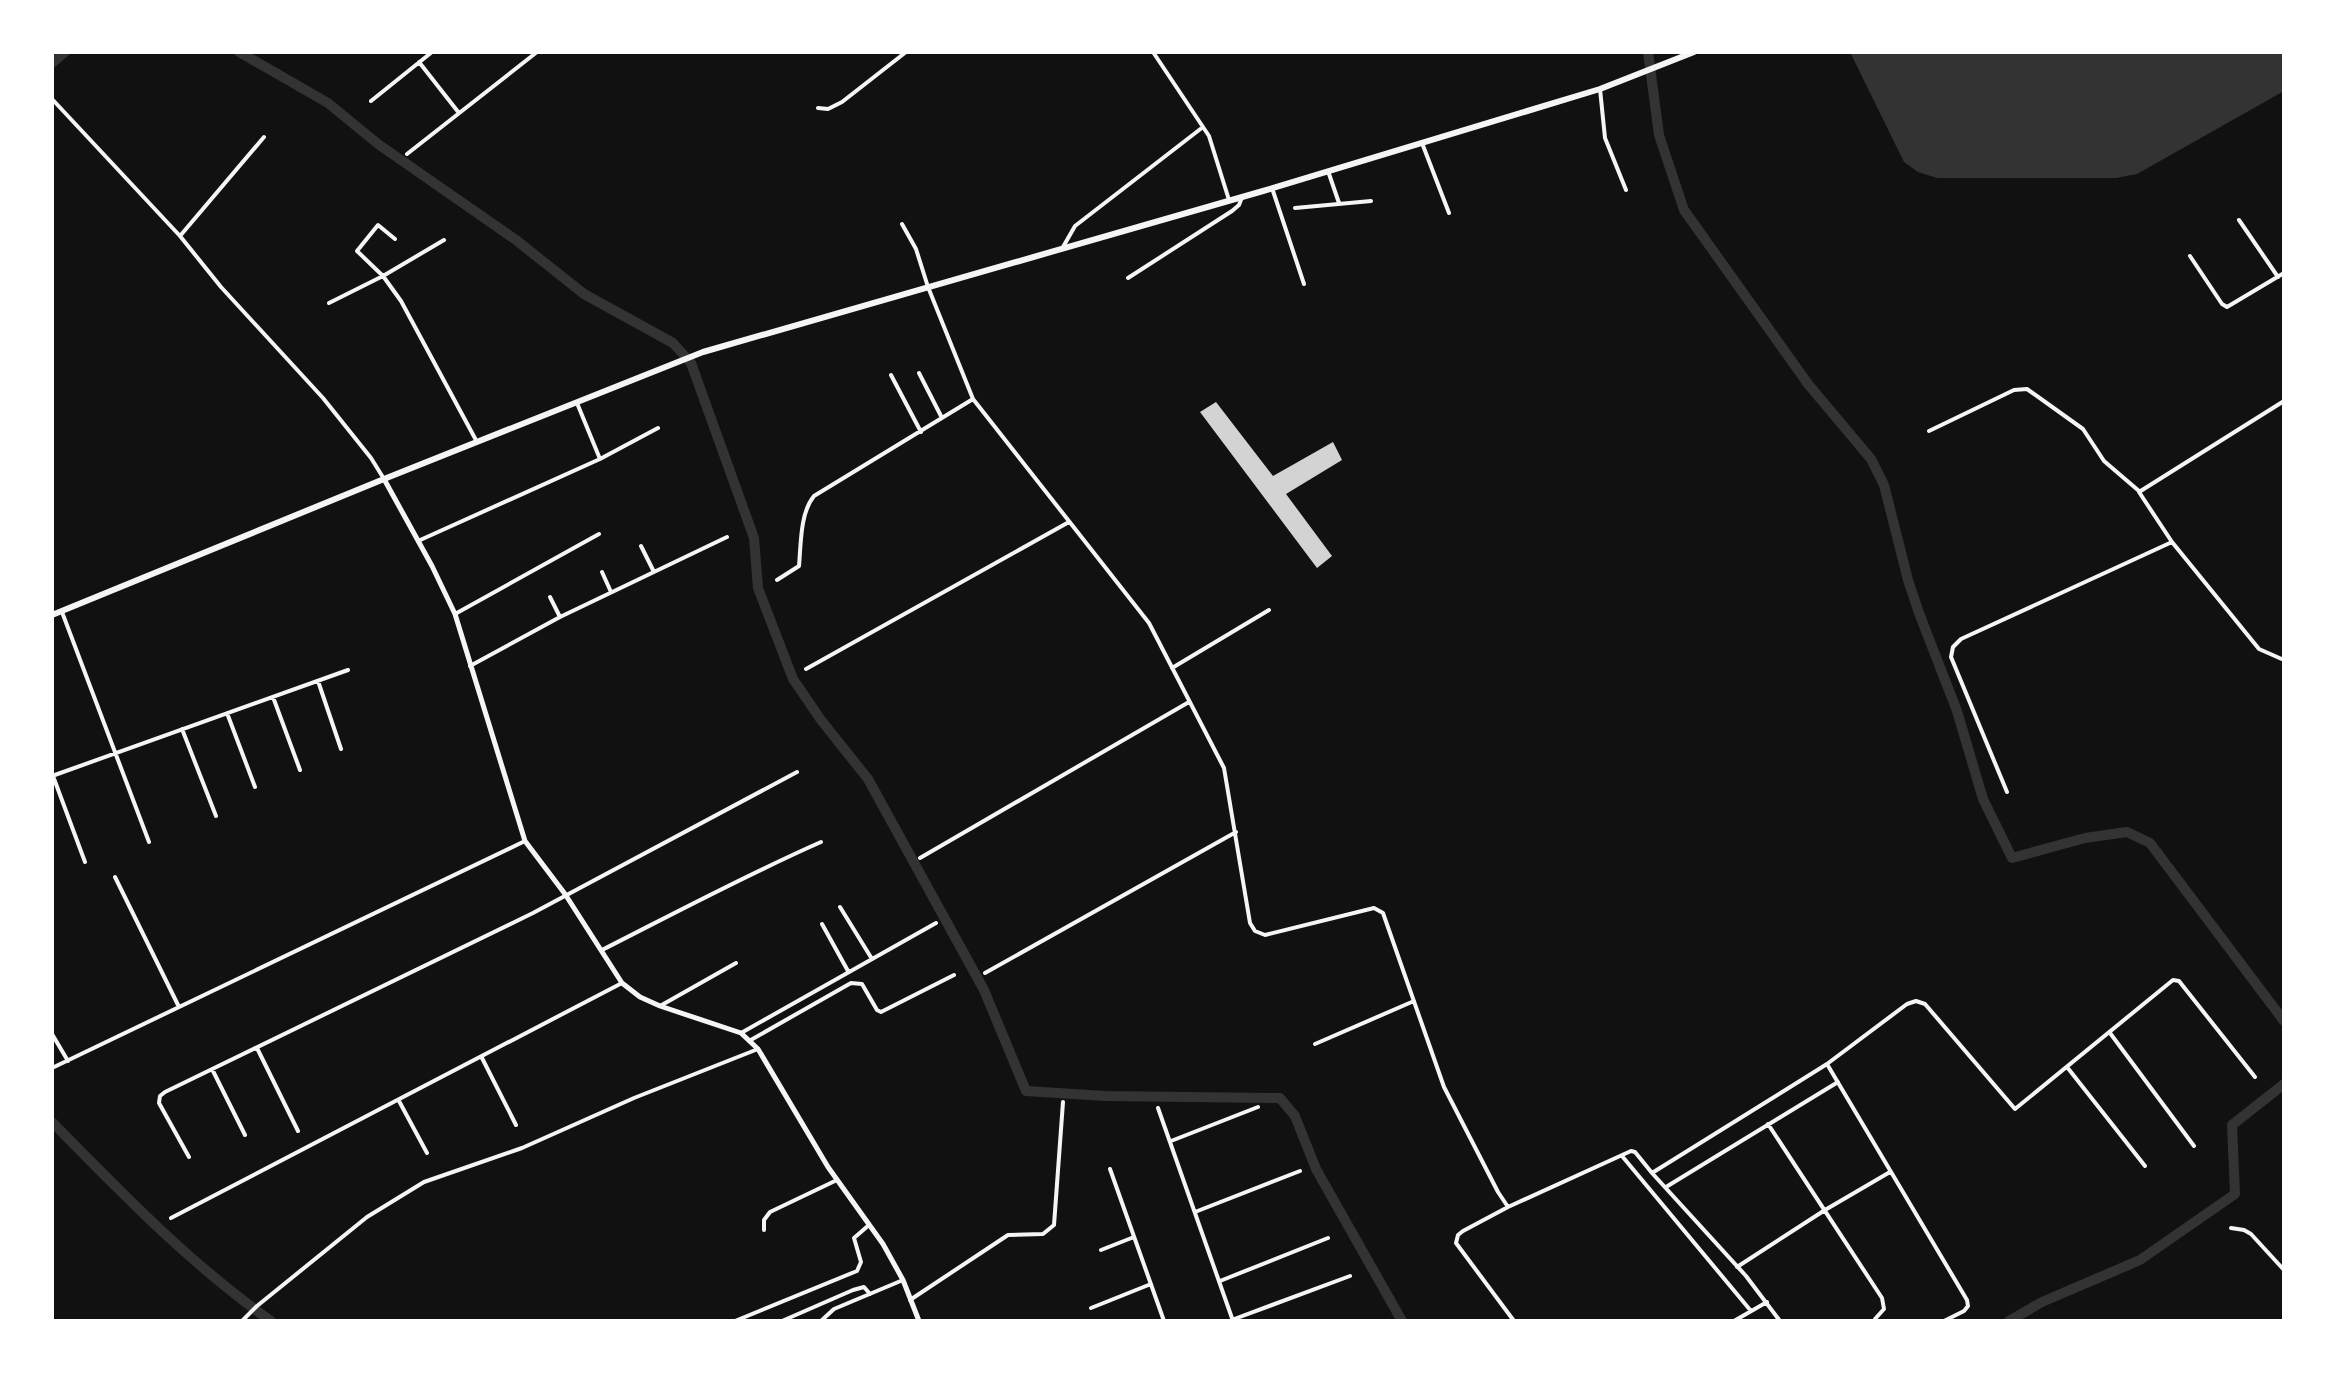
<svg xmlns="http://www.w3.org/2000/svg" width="2336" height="1373" font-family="Spectral,serif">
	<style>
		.water { fill: #333 }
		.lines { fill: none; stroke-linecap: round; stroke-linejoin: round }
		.canal { stroke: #333; stroke-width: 10 }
		.building { fill: #d3d3d3 }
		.minor { stroke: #f5f5f5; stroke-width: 4 }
		.tertiary { stroke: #f5f5f5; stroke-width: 5 }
		.secondary { stroke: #f5f5f5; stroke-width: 6 }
	</style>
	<rect width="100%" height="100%" fill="#111"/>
	<!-- water -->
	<path class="water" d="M1850 52H2284V91L2137 174 2116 178H1937L1918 172 1904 162Z"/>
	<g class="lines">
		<!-- canal -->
		<path class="canal" d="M239 52 328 103 378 144 516 240 584 294 673 343 691 363 754 538 758 588 793 679 821 720 868 779 984 990 1026 1091 1105 1096 1280 1098 1295 1116 1316 1169 1402 1321
			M1648 52 1659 135 1684 210 1808 384 1871 459 1884 485 1908 580 1919 613 1957 711 1983 799 2012 858 2085 838 2127 832 2150 843 2284 1021
			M52 63 65 52
			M52 1122C121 1192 190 1264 271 1321
			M2009 1321 2042 1302 2140 1260 2235 1194 2232 1125 2284 1084"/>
	</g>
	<!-- building -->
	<path class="building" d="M1216 402 1273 476 1333 442 1342 460 1286 494 1332 556 1317 568 1200 412Z"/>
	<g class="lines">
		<!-- minor -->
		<path class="minor" d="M1153 52 1209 136 1229 200
			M419 62 459 113
			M1600 89 1605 138 1626 190
			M52 99 180 236 221 287 323 398 371 458 384 479
			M371 101 432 52
			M818 108 828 109 842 102 906 52
			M1422 143 1449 213
			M407 154 537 52
			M1328 171 1339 203
			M1272 188 1304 284
			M1295 208 1371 201
			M2239 220 2278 277
			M902 224 916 249 928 287 973 399 1149 623 1224 768 1250 923 1255 931 1265 935 1374 908 1383 913 1444 1087 1498 1192 1508 1207 1463 1231 1458 1235 1456 1243 1514 1321
			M180 236 264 137
			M395 239 378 225 357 251 383 276 401 301 477 442
			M1063 247 1075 226 1203 127
			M2190 256 2222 304 2227 307 2284 273
			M1128 278 1232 211 1239 205 1242 197
			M329 303 383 276 444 240
			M919 373 942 418
			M891 375 921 432
			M2284 401 2139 492 2172 542 2259 649 2284 660
			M577 403 600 459
			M1929 431 2014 390 2027 389 2083 429 2104 461 2139 491
			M418 541 600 459 658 428
			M641 546 654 572
			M602 572 611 592
			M777 580 799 566C801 544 800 513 814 496L973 399
			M550 597 560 617
			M62 612 149 842
			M455 614 599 534
			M470 666 560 617 727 537
			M1172 668 1269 610
			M806 669 1069 522
			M318 681 341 749
			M273 697 300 770
			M227 713 255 787
			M182 729 216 816
			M52 776 348 670
			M53 776 85 862
			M2007 792 1951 657 1953 647 1961 639 2172 542
			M920 858 1189 702
			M115 877 179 1007
			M840 907 872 959
			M822 924 848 971
			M602 950C675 913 746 875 821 842
			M985 973 1236 832
			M660 1006 736 963
			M741 1033 936 923
			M2110 1033 2194 1146
			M52 1034 68 1061
			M749 1041 851 983 862 984 877 1010 881 1012 954 975
			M1315 1044 1414 1001
			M257 1048 298 1131
			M482 1058 516 1125
			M1827 1064 1967 1300 1968 1306 1964 1311 1944 1321
			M2067 1067 2145 1166
			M52 1068 525 841
			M212 1069 245 1135
			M399 1101 427 1153
			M1158 1108 1233 1321
			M1768 1124 1882 1298 1884 1309 1875 1319
			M1171 1141 1258 1107
			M1622 1156 1751 1311
			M189 1157 159 1103 160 1096 165 1092 533 913 797 772
			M1110 1169 1164 1321
			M1652 1173 1746 1276 1780 1321
			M1666 1187 1838 1082
			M1508 1207 1631 1151 1635 1152 1652 1173 1827 1064 1907 1004 1916 1001 1925 1004 2015 1109 2173 980 2179 981 2255 1077
			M1195 1212 1300 1171
			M171 1218 622 983
			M2231 1228 2244 1230 2251 1234 2284 1270
			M764 1230V1220L770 1212 837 1180
			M1101 1250 1134 1237
			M1737 1267 1825 1210 1890 1172
			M1220 1281 1328 1238
			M910 1300 1008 1235 1043 1234 1054 1225 1063 1102
			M1091 1308 1151 1284
			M822 1320 834 1309 903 1280
			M242 1321 257 1306 367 1217 424 1182 522 1148 634 1098 758 1049
			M735 1321 857 1271 861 1262 854 1238 869 1225
			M782 1321 853 1290 864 1287 870 1294
			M1229 1321 1350 1276
			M1734 1321 1767 1302"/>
		<!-- tertiary -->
		<path class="tertiary" d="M384 479 432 566 455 614 525 841 565 894 622 983 640 997 660 1006 741 1033 758 1049 828 1167 883 1244 903 1280 919 1321"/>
		<!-- secondary -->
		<path class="secondary" d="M52 615 384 479 703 352 1263 191 1600 89 1694 52"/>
	</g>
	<!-- border -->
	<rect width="2336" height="1373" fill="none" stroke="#ffffff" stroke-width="108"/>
</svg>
